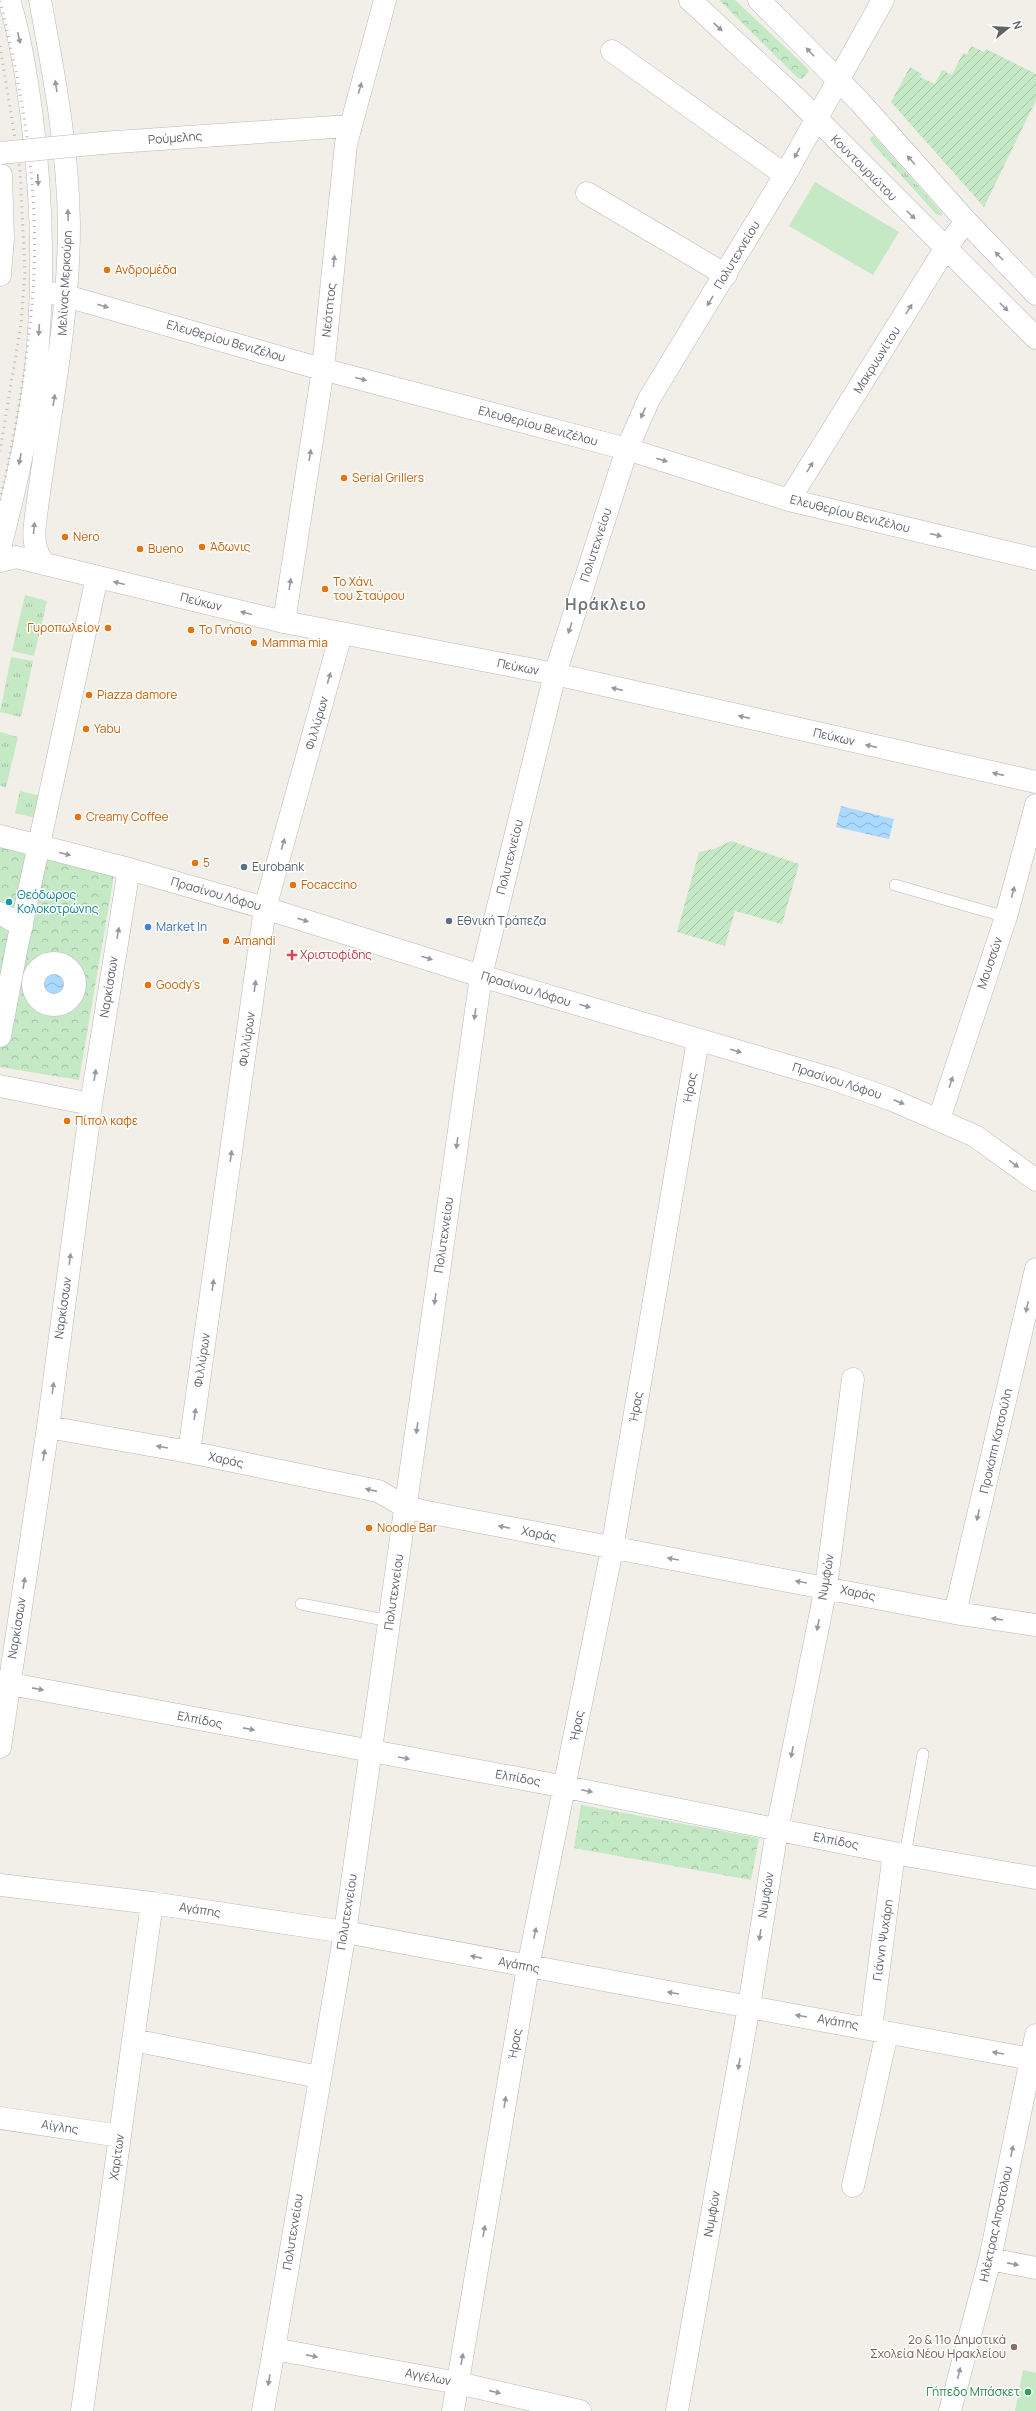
<svg xmlns="http://www.w3.org/2000/svg" width="1036" height="2411" font-family="Manrope,sans-serif">
	<style>
		.grass { fill: url(#grass-tufts) }
		.park { fill: url(#park-crowns) }
		.garden { fill: url(#garden-furrows) }
		.pitch { fill: #c5e8c5 }
		.water { fill: url(#water-waves) }
		.lines { fill: none; stroke-linecap: round; stroke-linejoin: round }
		.lane-casing { stroke: #b5b8bc; stroke-width: 12 }
		.street-casing { stroke: #b5b8bc; stroke-width: 23 }
		.secondary-casing { stroke: #b6babf; stroke-width: 23 }
		.lane { stroke: #fff; stroke-width: 11 }
		.street { stroke: #fff; stroke-width: 22 }
		.secondary { stroke: #fff; stroke-width: 22 }
		.rail { stroke: #b6b7b8; stroke-width: 3; stroke-dasharray: 1 5; stroke-linecap: butt }
		.street-bridge-casing { stroke: #b5b8bc; stroke-width: 23; stroke-linecap: butt }
		.street-bridge { stroke: #fff; stroke-width: 22 }
		.oneway { fill: #979a9d }
		.food-dot { fill: #e8710a; stroke: #fff; stroke-width: 1.5 }
		.service-dot { fill: #5c6f8a; stroke: #fff; stroke-width: 1.5 }
		.culture-dot { fill: #0f9aa8; stroke: #fff; stroke-width: 1.5 }
		.shop-dot { fill: #3f7fe0; stroke: #fff; stroke-width: 1.5 }
		.health-dot { fill: #e0444e; stroke: #fff; stroke-width: 1.5 }
		.education-dot { fill: #8d6e63; stroke: #fff; stroke-width: 1.5 }
		.leisure-dot { fill: #2e9e5b; stroke: #fff; stroke-width: 1.5 }
		.labels { text-anchor: middle; stroke-width: 3; stroke-linejoin: round; paint-order: stroke }
		.street-label { font-size: 12px; fill: #5f6368; stroke: #fff }
		.food-label { font-size: 12px; fill: #c56008; stroke: #fff; text-anchor: start }
		.service-label { font-size: 12px; fill: #4e5e75; stroke: #fff; text-anchor: start }
		.culture-label { font-size: 12px; fill: #0d838f; stroke: #fff; text-anchor: start }
		.shop-label { font-size: 12px; fill: #366cbe; stroke: #fff; text-anchor: start }
		.health-label { font-size: 12px; fill: #be3a42; stroke: #fff; text-anchor: start }
		.education-label { font-size: 12px; fill: #785e54; stroke: #fff; text-anchor: end }
		.leisure-label { font-size: 12px; fill: #27864d; stroke: #fff; text-anchor: end }
		.district-label { font-size: 16px; font-weight: bold; letter-spacing: 1px; fill: #70757a; stroke: #fff }
	</style>
	<defs>
		<pattern id="grass-tufts" width="24" height="20" patternUnits="userSpaceOnUse"><rect width="24" height="20" fill="#c5e8c5"/><path d="M3 7l-1-3M5 7V3M7 7l1-3M15 17l-1-3M17 17v-4M19 17l1-3" fill="none" stroke="#a3c0a4"/></pattern>
		<pattern id="park-crowns" width="20" height="18" patternUnits="userSpaceOnUse"><rect width="20" height="18" fill="#c5e8c5"/><path d="M2 6a3 3 0 1 1 6 0M12 15a3 3 0 1 1 6 0" fill="none" stroke="#a3c0a4"/></pattern>
		<pattern id="garden-furrows" width="10" height="10" patternUnits="userSpaceOnUse"><rect width="10" height="10" fill="#c5e8c5"/><path d="M-1 1l2-2M0 10L10 0M9 11l2-2" fill="none" stroke="#a3c0a4"/></pattern>
		<pattern id="water-waves" width="16" height="10" patternUnits="userSpaceOnUse"><rect width="16" height="10" fill="#aadaff"/><path d="M0 5q4-4 8 0t8 0" fill="none" stroke="#8eb4d2"/></pattern>
	</defs>
	<rect width="100%" height="100%" fill="#f1efe8"/>
	<!-- grass -->
	<path class="grass" d="M874 136 942 213V216L936 214 873 144 870 140 871 137Z
		M25 595 47 601 34 656 12 651Z
		M11 657 33 661 21 717 0 712Z
		M0 732 18 737 6 787 0 786Z
		M20 791 45 797 40 819 15 813Z"/>
	<!-- park -->
	<path class="park" d="M719 0H735L806 67 809 71 802 79 798 78Z
		M0 845 114 875 79 1080 0 1067Z
		M581 1805 759 1838 751 1880 574 1848Z"/>
	<!-- garden -->
	<path class="garden" d="M971 46 984 52 986 49 1036 74V100L984 207 891 102 910 67 922 74 920 77 935 84 942 70 952 75 963 53 967 55Z
		M731 841 799 864 782 924 735 911 725 946 677 932 699 852 714 849Z"/>
	<!-- pitch -->
	<path class="pitch" d="M815 182 899 232 873 275 789 226Z
		M1023 2370 1036 2373V2411H1015Z"/>
	<!-- water -->
	<path class="water" d="M841 806 894 819 889 839 836 827Z
		M41 983a13 13 0 1 1 26 0a13 13 0 1 1-26 0Z"/>
	<g class="lines">
		<defs>
			<path id="lane" d="M895 885 1006 917
				M301 1604 390 1621
				M905 1855 923 1754"/>
			<path id="street" d="M690 0 796 98 1036 338
				M759 0 859 101 966 221 1036 294
				M612 51 785 175
				M102 143 349 126
				M587 193 726 275
				M0 275 3 238 1 175
				M41 291 66 296 318 368 627 449 789 500 1036 559
				M789 500 945 249 966 221
				M284 622 323 369 346 144 385 0
				M0 913 22 926
				M33 984a21 21 0 1 1 42 0a21 21 0 1 1-42 0Z
				M0 1036 17 946 97 577
				M0 1086 91 1104
				M939 1119 1006 917 1036 805
				M48 1427 189 1452 378 1491 406 1507 422 1511 955 1613 1036 1625
				M189 1452 265 908 341 634
				M955 1613 1036 1269
				M0 1682 566 1787 894 1853 1036 1878
				M0 1747 48 1427 91 1104 129 869
				M0 1885 152 1903 345 1932 1036 2060
				M871 2028 894 1853
				M133 2040 319 2077
				M0 2118 120 2136
				M853 2186 887 2033
				M990 2259 1036 2268
				M82 2411 152 1903
				M263 2411 274 2349
				M453 2411 528 1967 612 1549 698 1040
				M677 2411 749 2006 777 1830 826 1587 853 1379
				M950 2411 990 2259 1036 2035"/>
			<path id="secondary" d="M40 0C54 75 68 148 69 224 69 327 47 423 35 524 33 540 35 551 44 564
				M0 548C16 485 31 421 37 356 44 277 42 197 32 118 27 79 21 38 9 0
				M0 561 16 557 284 622 555 674 1036 782
				M0 836 129 869 265 908 481 976 833 1079 890 1099 975 1136 1036 1180
				M580 2411 458 2383 274 2349 345 1932 481 976 555 674 627 449 649 399 785 175 883 0"/>
		</defs>
		<!-- lane casing -->
		<use href="#lane" class="lane-casing"/>
		<!-- street casing -->
		<use href="#street" class="street-casing"/>
		<!-- secondary casing -->
		<use href="#secondary" class="secondary-casing"/>
		<!-- lane -->
		<use href="#lane" class="lane"/>
		<!-- street -->
		<use href="#street" class="street"/>
		<!-- secondary -->
		<use href="#secondary" class="secondary"/>
		<!-- rail -->
		<path class="rail" d="M0 1C22 89 38 182 34 273 30 350 17 425 0 500
			M0 46 20 170 25 272 21 324 0 451"/>
		<defs>
			<path id="street-bridge" d="M0 153 102 143"/>
		</defs>
		<!-- street-bridge casing -->
		<use href="#street-bridge" class="street-bridge-casing"/>
		<!-- street-bridge -->
		<use href="#street-bridge" class="street-bridge"/>
	</g>
	<!-- one-way arrows -->
	<defs><path id="oneway-solid" d="M-6-.8H1V-3.2L6.5 0L1 3.2V.8H-6Z"/></defs>
	<g class="oneway">
		<use href="#oneway-solid" transform="translate(718 27) rotate(43)"/>
		<use href="#oneway-solid" transform="translate(19 38) rotate(78)"/>
		<use href="#oneway-solid" transform="translate(810 52) rotate(-134)"/>
		<use href="#oneway-solid" transform="translate(56 86) rotate(-99)"/>
		<use href="#oneway-solid" transform="translate(360 88) rotate(-74)"/>
		<use href="#oneway-solid" transform="translate(797 153) rotate(118)"/>
		<use href="#oneway-solid" transform="translate(911 160) rotate(-132)"/>
		<use href="#oneway-solid" transform="translate(38 180) rotate(88)"/>
		<use href="#oneway-solid" transform="translate(68 215) rotate(-92)"/>
		<use href="#oneway-solid" transform="translate(911 215) rotate(45)"/>
		<use href="#oneway-solid" transform="translate(999 256) rotate(-134)"/>
		<use href="#oneway-solid" transform="translate(334 261) rotate(-84)"/>
		<use href="#oneway-solid" transform="translate(710 301) rotate(122)"/>
		<use href="#oneway-solid" transform="translate(103 306) rotate(16)"/>
		<use href="#oneway-solid" transform="translate(1004 307) rotate(45)"/>
		<use href="#oneway-solid" transform="translate(909 309) rotate(-58)"/>
		<use href="#oneway-solid" transform="translate(39 330) rotate(94)"/>
		<use href="#oneway-solid" transform="translate(361 379) rotate(15)"/>
		<use href="#oneway-solid" transform="translate(54 400) rotate(-81)"/>
		<use href="#oneway-solid" transform="translate(643 413) rotate(114)"/>
		<use href="#oneway-solid" transform="translate(310 455) rotate(-81)"/>
		<use href="#oneway-solid" transform="translate(20 459) rotate(101)"/>
		<use href="#oneway-solid" transform="translate(662 460) rotate(17)"/>
		<use href="#oneway-solid" transform="translate(810 467) rotate(-58)"/>
		<use href="#oneway-solid" transform="translate(34 528) rotate(-85)"/>
		<use href="#oneway-solid" transform="translate(936 535) rotate(13)"/>
		<use href="#oneway-solid" transform="translate(119 583) rotate(-166)"/>
		<use href="#oneway-solid" transform="translate(290 584) rotate(-81)"/>
		<use href="#oneway-solid" transform="translate(246 613) rotate(-166)"/>
		<use href="#oneway-solid" transform="translate(570 628) rotate(108)"/>
		<use href="#oneway-solid" transform="translate(329 678) rotate(-74)"/>
		<use href="#oneway-solid" transform="translate(617 689) rotate(-167)"/>
		<use href="#oneway-solid" transform="translate(744 717) rotate(-167)"/>
		<use href="#oneway-solid" transform="translate(871 746) rotate(-167)"/>
		<use href="#oneway-solid" transform="translate(998 774) rotate(-167)"/>
		<use href="#oneway-solid" transform="translate(283 844) rotate(-74)"/>
		<use href="#oneway-solid" transform="translate(65 854) rotate(14)"/>
		<use href="#oneway-solid" transform="translate(1013 892) rotate(-75)"/>
		<use href="#oneway-solid" transform="translate(303 920) rotate(17)"/>
		<use href="#oneway-solid" transform="translate(118 933) rotate(-80)"/>
		<use href="#oneway-solid" transform="translate(427 958) rotate(17)"/>
		<use href="#oneway-solid" transform="translate(255 986) rotate(-82)"/>
		<use href="#oneway-solid" transform="translate(585 1006) rotate(16)"/>
		<use href="#oneway-solid" transform="translate(475 1014) rotate(98)"/>
		<use href="#oneway-solid" transform="translate(736 1051) rotate(16)"/>
		<use href="#oneway-solid" transform="translate(95 1075) rotate(-81)"/>
		<use href="#oneway-solid" transform="translate(951 1082) rotate(-72)"/>
		<use href="#oneway-solid" transform="translate(899 1102) rotate(23)"/>
		<use href="#oneway-solid" transform="translate(457 1143) rotate(98)"/>
		<use href="#oneway-solid" transform="translate(231 1156) rotate(-82)"/>
		<use href="#oneway-solid" transform="translate(1014 1164) rotate(36)"/>
		<use href="#oneway-solid" transform="translate(70 1259) rotate(-82)"/>
		<use href="#oneway-solid" transform="translate(213 1285) rotate(-82)"/>
		<use href="#oneway-solid" transform="translate(435 1299) rotate(98)"/>
		<use href="#oneway-solid" transform="translate(1027 1307) rotate(103)"/>
		<use href="#oneway-solid" transform="translate(53 1388) rotate(-82)"/>
		<use href="#oneway-solid" transform="translate(195 1414) rotate(-82)"/>
		<use href="#oneway-solid" transform="translate(417 1428) rotate(98)"/>
		<use href="#oneway-solid" transform="translate(162 1447) rotate(-170)"/>
		<use href="#oneway-solid" transform="translate(44 1455) rotate(-81)"/>
		<use href="#oneway-solid" transform="translate(371 1490) rotate(-167)"/>
		<use href="#oneway-solid" transform="translate(978 1515) rotate(103)"/>
		<use href="#oneway-solid" transform="translate(504 1527) rotate(-169)"/>
		<use href="#oneway-solid" transform="translate(673 1559) rotate(-170)"/>
		<use href="#oneway-solid" transform="translate(801 1582) rotate(-170)"/>
		<use href="#oneway-solid" transform="translate(24 1583) rotate(-81)"/>
		<use href="#oneway-solid" transform="translate(997 1619) rotate(-171)"/>
		<use href="#oneway-solid" transform="translate(818 1625) rotate(101)"/>
		<use href="#oneway-solid" transform="translate(38 1689) rotate(11)"/>
		<use href="#oneway-solid" transform="translate(249 1729) rotate(11)"/>
		<use href="#oneway-solid" transform="translate(792 1752) rotate(101)"/>
		<use href="#oneway-solid" transform="translate(404 1758) rotate(10)"/>
		<use href="#oneway-solid" transform="translate(587 1791) rotate(12)"/>
		<use href="#oneway-solid" transform="translate(535 1933) rotate(-78)"/>
		<use href="#oneway-solid" transform="translate(760 1935) rotate(99)"/>
		<use href="#oneway-solid" transform="translate(476 1957) rotate(-169)"/>
		<use href="#oneway-solid" transform="translate(673 1993) rotate(-170)"/>
		<use href="#oneway-solid" transform="translate(801 2016) rotate(-170)"/>
		<use href="#oneway-solid" transform="translate(998 2053) rotate(-170)"/>
		<use href="#oneway-solid" transform="translate(739 2064) rotate(100)"/>
		<use href="#oneway-solid" transform="translate(505 2102) rotate(-80)"/>
		<use href="#oneway-solid" transform="translate(1012 2151) rotate(-78)"/>
		<use href="#oneway-solid" transform="translate(484 2231) rotate(-80)"/>
		<use href="#oneway-solid" transform="translate(1013 2264) rotate(11)"/>
		<use href="#oneway-solid" transform="translate(312 2356) rotate(11)"/>
		<use href="#oneway-solid" transform="translate(462 2359) rotate(-80)"/>
		<use href="#oneway-solid" transform="translate(959 2373) rotate(-76)"/>
		<use href="#oneway-solid" transform="translate(269 2380) rotate(100)"/>
		<use href="#oneway-solid" transform="translate(495 2392) rotate(13)"/>
	</g>
	<!-- markers -->
	<g class="food-dot">
		<circle cx="107" cy="270" r="4"/>
		<circle cx="344" cy="478" r="4"/>
		<circle cx="65" cy="537" r="4"/>
		<circle cx="202" cy="547" r="4"/>
		<circle cx="140" cy="549" r="4"/>
		<circle cx="325" cy="589" r="4"/>
		<circle cx="108" cy="628" r="4"/>
		<circle cx="191" cy="630" r="4"/>
		<circle cx="254" cy="643" r="4"/>
		<circle cx="89" cy="695" r="4"/>
		<circle cx="86" cy="729" r="4"/>
		<circle cx="78" cy="817" r="4"/>
		<circle cx="195" cy="863" r="4"/>
		<circle cx="293" cy="885" r="4"/>
		<circle cx="226" cy="941" r="4"/>
		<circle cx="148" cy="985" r="4"/>
		<circle cx="67" cy="1121" r="4"/>
		<circle cx="369" cy="1528" r="4"/>
	</g>
	<g class="service-dot">
		<circle cx="244" cy="867" r="4"/>
		<circle cx="449" cy="921" r="4"/>
	</g>
	<circle class="culture-dot" cx="9" cy="902" r="4"/>
	<circle class="shop-dot" cx="148" cy="927" r="4"/>
	<path class="health-dot" d="M290 949h4v4h4v4h-4v4h-4v-4h-4v-4h4z"/>
	<circle class="education-dot" cx="1014" cy="2347" r="4"/>
	<circle class="leisure-dot" cx="1028" cy="2392" r="4"/>
	<g class="labels">
		<!-- street labels -->
		<g class="street-label">
			<text transform="translate(175 138) rotate(-4)" y="4">Ρούμελης</text>
			<text transform="translate(864 168) rotate(45)" y="4">Κουντουριώτου</text>
			<text transform="translate(737 255) rotate(-59)" y="4">Πολυτεχνείου</text>
			<text transform="translate(65 283) rotate(-87)" y="4">Μελίνας Μερκούρη</text>
			<text transform="translate(329 310) rotate(-84)" y="4">Νεότητος</text>
			<text transform="translate(226 341) rotate(16)" y="4">Ελευθερίου Βενιζέλου</text>
			<text transform="translate(877 360) rotate(-58)" y="4">Μακρυωνίτου</text>
			<text transform="translate(538 426) rotate(15)" y="4">Ελευθερίου Βενιζέλου</text>
			<text transform="translate(850 514) rotate(14)" y="4">Ελευθερίου Βενιζέλου</text>
			<text transform="translate(596 545) rotate(-72)" y="4">Πολυτεχνείου</text>
			<text transform="translate(201 602) rotate(14)" y="4">Πεύκων</text>
			<text transform="translate(518 667) rotate(11)" y="4">Πεύκων</text>
			<text transform="translate(317 723) rotate(-74)" y="4">Φιλλύρων</text>
			<text transform="translate(834 737) rotate(13)" y="4">Πεύκων</text>
			<text transform="translate(510 857) rotate(-76)" y="4">Πολυτεχνείου</text>
			<text transform="translate(216 894) rotate(16)" y="4">Πρασίνου Λόφου</text>
			<text transform="translate(990 963) rotate(-71)" y="4">Μουσσών</text>
			<text transform="translate(109 987) rotate(-81)" y="4">Ναρκίσσων</text>
			<text transform="translate(526 989) rotate(17)" y="4">Πρασίνου Λόφου</text>
			<text transform="translate(247 1039) rotate(-82)" y="4">Φιλλύρων</text>
			<text transform="translate(837 1081) rotate(18)" y="4">Πρασίνου Λόφου</text>
			<text transform="translate(690 1088) rotate(-80)" y="4">Ήρας</text>
			<text transform="translate(444 1235) rotate(-82)" y="4">Πολυτεχνείου</text>
			<text transform="translate(63 1308) rotate(-82)" y="4">Ναρκίσσων</text>
			<text transform="translate(202 1360) rotate(-82)" y="4">Φιλλύρων</text>
			<text transform="translate(636 1407) rotate(-80)" y="4">Ήρας</text>
			<text transform="translate(996 1441) rotate(-77)" y="4">Προκόπη Κατσούλη</text>
			<text transform="translate(226 1460) rotate(12)" y="4">Χαράς</text>
			<text transform="translate(539 1534) rotate(11)" y="4">Χαράς</text>
			<text transform="translate(826 1577) rotate(-81)" y="4">Νυμφών</text>
			<text transform="translate(394 1592) rotate(-82)" y="4">Πολυτεχνείου</text>
			<text transform="translate(858 1593) rotate(12)" y="4">Χαράς</text>
			<text transform="translate(17 1628) rotate(-81)" y="4">Ναρκίσσων</text>
			<text transform="translate(200 1720) rotate(11)" y="4">Ελπίδος</text>
			<text transform="translate(577 1726) rotate(-79)" y="4">Ήρας</text>
			<text transform="translate(518 1778) rotate(10)" y="4">Ελπίδος</text>
			<text transform="translate(836 1841) rotate(11)" y="4">Ελπίδος</text>
			<text transform="translate(766 1895) rotate(-81)" y="4">Νυμφών</text>
			<text transform="translate(200 1910) rotate(9)" y="4">Αγάπης</text>
			<text transform="translate(347 1912) rotate(-81)" y="4">Πολυτεχνείου</text>
			<text transform="translate(883 1940) rotate(-82)" y="4">Γιάννη Ψυχάρη</text>
			<text transform="translate(519 1965) rotate(11)" y="4">Αγάπης</text>
			<text transform="translate(838 2022) rotate(10)" y="4">Αγάπης</text>
			<text transform="translate(515 2044) rotate(-80)" y="4">Ήρας</text>
			<text transform="translate(60 2127) rotate(9)" y="4">Αίγλης</text>
			<text transform="translate(117 2157) rotate(-82)" y="4">Χαρίτων</text>
			<text transform="translate(712 2214) rotate(-80)" y="4">Νυμφών</text>
			<text transform="translate(996 2224) rotate(-78)" y="4">Ηλέκτρας Αποστόλου</text>
			<text transform="translate(293 2232) rotate(-81)" y="4">Πολυτεχνείου</text>
			<text transform="translate(428 2377) rotate(11)" y="4">Αγγέλων</text>
		</g>
		<!-- food labels -->
		<g class="food-label">
			<text x="115" y="274">Ανδρομέδα</text>
			<text x="352" y="482">Serial Grillers</text>
			<text x="73" y="541">Nero</text>
			<text x="210" y="551">Άδωνις</text>
			<text x="148" y="553">Bueno</text>
			<text x="333" y="586">Το Χάνι<tspan x="333" dy="14">του Σταύρου</tspan></text>
			<text x="100" y="632" text-anchor="end">Γυροπωλείον</text>
			<text x="199" y="634">Το Γνήσιο</text>
			<text x="262" y="647">Mamma mia</text>
			<text x="97" y="699">Piazza damore</text>
			<text x="94" y="733">Yabu</text>
			<text x="86" y="821">Creamy Coffee</text>
			<text x="203" y="867">5</text>
			<text x="301" y="889">Focaccino</text>
			<text x="234" y="945">Amandi</text>
			<text x="156" y="989">Goody's</text>
			<text x="75" y="1125">Πίπολ καφε</text>
			<text x="377" y="1532">Noodle Bar</text>
		</g>
		<!-- service labels -->
		<g class="service-label">
			<text x="252" y="871">Eurobank</text>
			<text x="457" y="925">Εθνική Τράπεζα</text>
		</g>
		<!-- culture labels -->
		<g class="culture-label">
			<text x="17" y="899">Θεόδωρος<tspan x="17" dy="14">Κολοκοτρώνης</tspan></text>
		</g>
		<!-- shop labels -->
		<g class="shop-label">
			<text x="156" y="931">Market In</text>
		</g>
		<!-- health labels -->
		<g class="health-label">
			<text x="300" y="959">Χριστοφίδης</text>
		</g>
		<!-- education labels -->
		<g class="education-label">
			<text x="1006" y="2344">2ο &amp; 11ο Δημοτικά<tspan x="1006" dy="14">Σχολεία Νέου Ηρακλείου</tspan></text>
		</g>
		<!-- leisure labels -->
		<g class="leisure-label">
			<text x="1020" y="2396">Γήπεδο Μπάσκετ</text>
		</g>
		<!-- district labels -->
		<g class="district-label">
			<text x="606" y="610">Ηράκλειο</text>
		</g>
	</g>
	<!-- north arrow -->
	<g transform="translate(1008 28) rotate(72)" stroke="#ffffff" stroke-width="3" paint-order="stroke">
	<path d="M0-3L7 15L0 10L-7 15Z" fill="#5f6368"/>
	<text y="-6" font-size="11" font-weight="bold" text-anchor="middle" fill="#5f6368">N</text>
	</g>
</svg>
